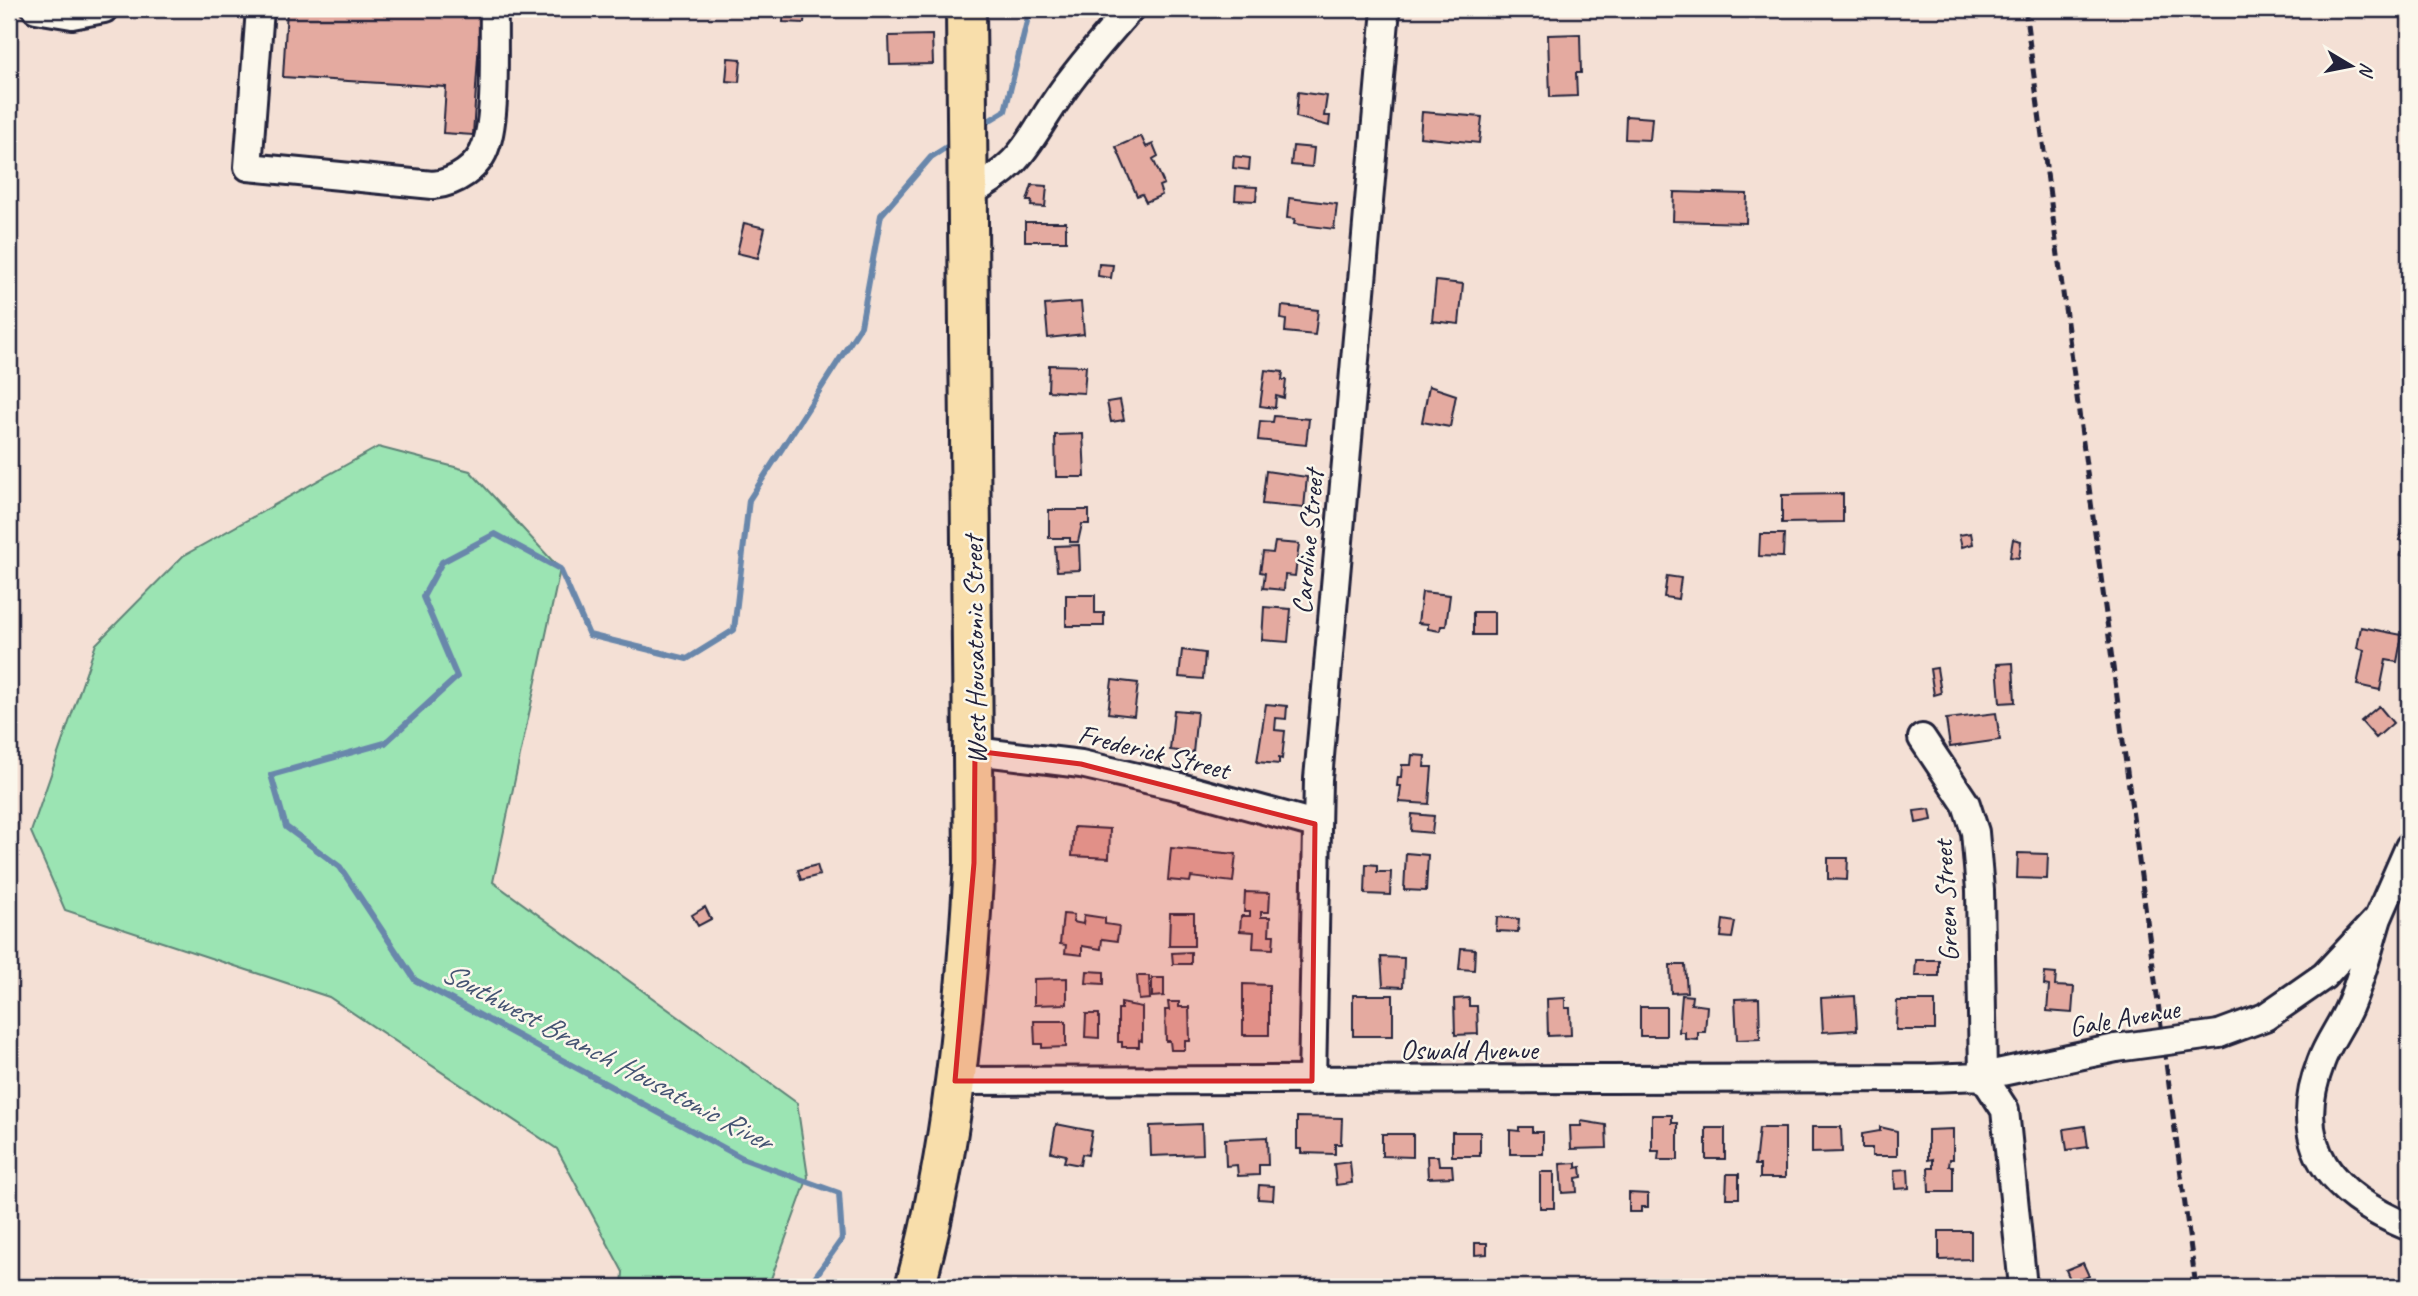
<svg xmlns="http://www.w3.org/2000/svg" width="2418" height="1296" font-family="Caveat,sans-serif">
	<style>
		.green { fill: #9be4b3; stroke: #5e8377; stroke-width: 2 }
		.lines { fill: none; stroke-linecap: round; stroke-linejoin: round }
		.stream { stroke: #6987ab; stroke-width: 6 }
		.building { fill: #e4aaa0; stroke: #22223b; stroke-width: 2 }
		.minor-casing { stroke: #22223b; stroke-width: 32 }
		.highway-casing { stroke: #22223b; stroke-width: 44 }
		.minor { stroke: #fbf7ec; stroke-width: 26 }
		.highway { stroke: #f8deab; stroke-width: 38 }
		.rail { stroke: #22223b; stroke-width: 5; stroke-dasharray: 10 5; stroke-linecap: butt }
		.minor-bridge-casing { stroke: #22223b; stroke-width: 32; stroke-linecap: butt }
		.minor-bridge { stroke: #fbf7ec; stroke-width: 26 }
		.marked { fill: #d62828; fill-opacity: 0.2; stroke: #d62828; stroke-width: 5; stroke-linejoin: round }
		.labels { text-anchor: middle; stroke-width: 5; stroke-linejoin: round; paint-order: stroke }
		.street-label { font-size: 28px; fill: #22223b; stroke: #fbf7ec }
		.water-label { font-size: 30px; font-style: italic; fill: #455473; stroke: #fbf7ec }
	</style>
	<rect width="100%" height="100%" fill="#f4e0d5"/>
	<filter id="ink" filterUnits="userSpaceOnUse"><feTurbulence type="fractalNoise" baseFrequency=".0143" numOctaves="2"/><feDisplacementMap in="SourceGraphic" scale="14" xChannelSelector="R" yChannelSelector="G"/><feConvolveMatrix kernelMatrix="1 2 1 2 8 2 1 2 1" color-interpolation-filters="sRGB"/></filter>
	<g filter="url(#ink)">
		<!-- green -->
		<path class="green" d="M378 447 470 471 560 569 493 882 797 1103 808 1177 768 1287H622L623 1272 557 1149 329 997 65 910 31 832 96 644 183 556Z"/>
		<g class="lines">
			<!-- stream -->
			<path class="stream" d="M980 126 1005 111 1030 9
				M808 1287 842 1239 839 1193 744 1159 415 980 340 867 286 827 271 775 385 743 457 677 423 597 442 562 495 534 560 569 589 635 687 659 734 630 749 500 861 326 881 215 931 157 953 143"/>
		</g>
		<!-- building -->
		<path class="building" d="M287 9H481L473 135 443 133 446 87 283 77Z
			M784 9H805L804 23 783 22Z
			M1580 34 1581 73H1576L1577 96 1550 97 1548 35Z
			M932 35 933 64 890 65 889 36Z
			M728 58 741 59 739 82 726 81Z
			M1298 92 1327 96 1324 116H1330L1329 126 1296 117Z
			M1422 112 1482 117 1479 143 1420 137Z
			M1626 116 1652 118 1650 140 1625 139Z
			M1141 136 1146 147 1153 144 1158 156 1153 159 1164 184 1159 186 1162 195 1146 202 1142 194 1137 196 1116 147Z
			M1293 146 1314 148 1312 167 1291 165Z
			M1234 156 1250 158 1249 170 1233 168Z
			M1032 185 1047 186 1045 207 1031 206 1032 201H1027Z
			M1236 186 1257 187 1256 201 1235 200Z
			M1674 192 1747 194 1746 223 1673 221Z
			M1289 198 1337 204 1334 229 1294 224 1295 219 1287 218Z
			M1025 222H1066V241H1025Z
			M744 223 765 228 758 258 737 253Z
			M1099 264 1113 265 1111 278 1098 276Z
			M1436 281 1463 284 1459 324 1432 321Z
			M1081 302 1084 334 1048 338 1045 305Z
			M1282 306 1318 310 1315 335 1285 332 1286 320 1281 319Z
			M1049 365 1086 366 1084 393 1048 391Z
			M1265 370 1283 372 1282 380H1286L1284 398 1276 396 1275 408 1260 406Z
			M1429 386 1456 395 1450 427 1422 422Z
			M1120 400 1124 420 1111 422 1107 402Z
			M1274 416 1309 419 1306 445 1258 440 1260 421 1273 422Z
			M1083 434 1085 477H1056L1055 435Z
			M1266 471 1307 477 1304 508 1262 504Z
			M1843 494V522L1782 523V495Z
			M1049 510H1089V524H1082L1078 542H1070V538H1049Z
			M2409 514V558L2401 555 2406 542 2399 540Z
			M1971 533 1973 544 1962 547 1959 535Z
			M1760 534H1784L1783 557 1759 556Z
			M2013 539 2021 541 2019 558 2010 557Z
			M1275 542 1299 544 1295 576 1285 575 1284 590 1263 588 1265 573 1260 572 1263 552 1273 553Z
			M1079 545 1080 570 1057 571 1055 546Z
			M1667 576 1681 578 1678 599 1664 597Z
			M1422 592 1450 595 1446 626H1441L1440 631 1428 629V624L1418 623Z
			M1066 595H1095V613H1104V626H1066Z
			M1264 607 1291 609 1288 642 1262 640Z
			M1473 612H1494V635H1473Z
			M2361 627 2402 635 2397 662 2386 660 2380 690 2357 685 2364 650 2357 648Z
			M1182 650 1205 653 1203 679 1179 677Z
			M2013 663 2015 702 2000 703 1997 664Z
			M1937 668 1941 693 1934 695 1930 669Z
			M1112 680 1138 683 1134 716 1108 713Z
			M1266 704 1287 706 1286 719 1276 718 1275 730 1285 731 1282 759 1279 758V764L1257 762Z
			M2379 706 2393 723 2376 738 2361 721Z
			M1174 710 1197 712 1193 753 1170 750Z
			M1996 713 2000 740 1950 747 1946 719Z
			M1412 755 1425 756 1424 767H1432L1429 804 1399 802 1401 786H1397L1398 777H1401L1402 765H1411Z
			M1930 809 1932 820 1916 823 1914 811Z
			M1412 814 1434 816 1432 833 1411 831Z
			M1074 827 1110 829 1109 858 1072 856Z
			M1171 848 1236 854 1233 882 1191 877 1190 882 1168 880Z
			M1406 853 1428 855 1426 891 1404 890Z
			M2018 853 2048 854 2047 879 2017 878Z
			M1828 858H1848L1847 880 1828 879Z
			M1366 864 1377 865V872H1391L1390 895 1365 894Z
			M817 865 820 875 801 880 798 870Z
			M1245 892 1270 893 1269 912H1261V917H1270L1269 935H1274L1273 949 1253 948 1254 932 1240 931 1241 916H1250V912H1244Z
			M705 907 711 919 698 926 692 915Z
			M1170 913H1194V946H1169Z
			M1063 914 1074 915 1073 922 1083 924 1084 915 1105 918V924L1119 926 1117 941 1102 939 1101 949 1082 946V955L1065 953 1066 945 1060 944Z
			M1497 917 1519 919 1518 932 1496 931Z
			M1723 920 1735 922 1732 938 1721 937Z
			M1461 948 1475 949 1474 970 1459 969Z
			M1191 952V964H1173L1172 953Z
			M1381 957 1404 958 1403 987 1383 986Z
			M1916 960H1939V976H1915Z
			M1670 965H1685L1687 992 1671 993Z
			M1087 971 1104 972V984L1086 983Z
			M2045 973 2056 974 2055 986 2074 987 2072 1013 2047 1011 2049 986 2044 985Z
			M1137 976H1149L1150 999 1139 1000Z
			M1067 978V1004L1034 1005V979Z
			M1152 978H1164V996L1152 997Z
			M1243 984 1269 985V1035H1243Z
			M1353 995H1393V1036H1353Z
			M1682 995 1692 996 1691 1004 1707 1006 1705 1032H1698V1040L1685 1039V1032H1679Z
			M1855 996 1857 1030 1823 1032 1821 998Z
			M1469 998V1006H1477L1478 1034 1455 1035 1454 999Z
			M1565 998V1008H1570L1571 1035 1548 1036 1547 999Z
			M1759 998 1760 1039 1737 1040 1735 999Z
			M1897 1001H1935V1030H1896Z
			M1168 1002H1179V1007H1189L1190 1041H1185V1050H1171L1170 1041H1166L1165 1010H1169Z
			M1121 1003 1142 1007V1041L1139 1040V1047H1122V1042H1118V1009H1121Z
			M1640 1007H1666V1036H1640Z
			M1086 1014H1099V1038L1085 1037Z
			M1034 1021H1066V1047L1042 1048V1044H1035Z
			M1652 1115H1672V1123H1678V1160H1658L1659 1151H1652Z
			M1297 1117 1342 1118 1341 1144H1335V1154L1301 1153V1149H1297Z
			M1581 1121 1606 1125 1607 1148 1571 1149 1570 1126H1581Z
			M1056 1124 1092 1131 1088 1155 1082 1154 1080 1165 1064 1162 1066 1155 1051 1152Z
			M1202 1124 1203 1154 1151 1156 1150 1126Z
			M2085 1126 2088 1147 2067 1150 2064 1129Z
			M1519 1127H1532V1132H1543V1154H1510V1130L1519 1131Z
			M1812 1127H1841L1842 1152 1812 1153Z
			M1880 1127 1897 1131V1156H1872V1148H1862V1134L1880 1131Z
			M1706 1128H1725V1159H1706Z
			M1759 1128H1785V1178H1760V1165H1755Z
			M1953 1129V1159H1950L1949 1166H1953V1192H1929L1928 1168H1933V1159L1928 1160V1130Z
			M1452 1132H1480V1156H1452Z
			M1382 1134H1413V1157L1382 1156Z
			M1267 1137 1268 1165H1259V1175L1238 1176 1237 1165 1226 1166 1225 1139Z
			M1427 1156H1438L1439 1165H1452L1453 1177 1428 1178Z
			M1350 1162 1352 1183 1336 1185 1334 1164Z
			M1576 1163V1168L1581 1167 1582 1177 1576 1178 1577 1192 1562 1193 1560 1164Z
			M1908 1169 1909 1188 1895 1189 1894 1170Z
			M1540 1172H1554V1208H1540Z
			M1727 1174H1739V1198H1726Z
			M1259 1185 1274 1186 1273 1200 1258 1199Z
			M1629 1193 1648 1194V1207H1641V1212H1629Z
			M1939 1231H1971V1259L1939 1260Z
			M1475 1243H1487V1254L1475 1255Z
			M2083 1263 2089 1276 2072 1284 2066 1270Z"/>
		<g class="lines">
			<defs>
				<path id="minor" d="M36 9 72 15 104 9
					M260 9 248 167 433 185C455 183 479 168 486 145 497 115 493 43 494 9
					M967 194C1027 163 1027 140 1064 89 1084 61 1107 35 1130 9
					M1922 738 1966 804 1975 832 1980 890 1983 1076
					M975 751 1081 764 1180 787 1315 824
					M2378 918C2369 947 2362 977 2350 1005 2342 1025 2328 1042 2321 1062 2288 1147 2333 1196 2409 1227
					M2219 1034 2265 1017 2324 976 2378 918 2409 847
					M1983 1076 2005 1110 2023 1287
					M955 1081 1927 1078 1983 1076 2116 1048
					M1312 1081 1318 779 1386 9"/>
				<path id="highway" d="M915 1287C953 1149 966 1005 974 863L966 9"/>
			</defs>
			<!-- minor casing -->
			<use href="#minor" class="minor-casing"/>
			<!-- highway casing -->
			<use href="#highway" class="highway-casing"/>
			<!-- minor -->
			<use href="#minor" class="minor"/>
			<!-- highway -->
			<use href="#highway" class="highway"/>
			<!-- rail -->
			<path class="rail" d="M2025 9 2196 1287"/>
			<defs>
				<path id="minor-bridge" d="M2116 1048 2219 1034"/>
			</defs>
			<!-- minor-bridge casing -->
			<use href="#minor-bridge" class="minor-bridge-casing"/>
			<!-- minor-bridge -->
			<use href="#minor-bridge" class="minor-bridge"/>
		</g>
	</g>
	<!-- marked area -->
	<path class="marked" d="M975 751 1081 764 1315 824 1312 1081H955L974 863Z"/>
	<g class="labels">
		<!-- street labels -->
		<g class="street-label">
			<text transform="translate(1307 542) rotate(-85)" y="10">Caroline Street</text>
			<text transform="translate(974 650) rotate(-91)" y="10">West Housatonic Street</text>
			<text transform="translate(1154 751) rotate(14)" y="10">Frederick Street</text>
			<text transform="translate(1945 901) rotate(-93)" y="10">Green Street</text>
			<text transform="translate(2124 1017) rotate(-10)" y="10">Gale Avenue</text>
			<text x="1469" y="1059">Oswald Avenue</text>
		</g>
		<!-- water labels -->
		<g class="water-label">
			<text transform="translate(607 1056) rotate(28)" y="10">Southwest Branch Housatonic River</text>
		</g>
	</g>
	<!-- margin -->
	<rect width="2418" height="1296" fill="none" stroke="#fbf7ec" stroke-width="35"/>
	<rect x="18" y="18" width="2383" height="1261" fill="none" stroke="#22223b" stroke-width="2.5" filter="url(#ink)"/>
	<!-- north arrow -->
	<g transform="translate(2351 66) rotate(100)" stroke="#fbf7ec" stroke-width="5" paint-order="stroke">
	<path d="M0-5L12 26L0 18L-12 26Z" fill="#22223b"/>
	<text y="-10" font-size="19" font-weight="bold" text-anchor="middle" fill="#22223b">N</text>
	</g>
</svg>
